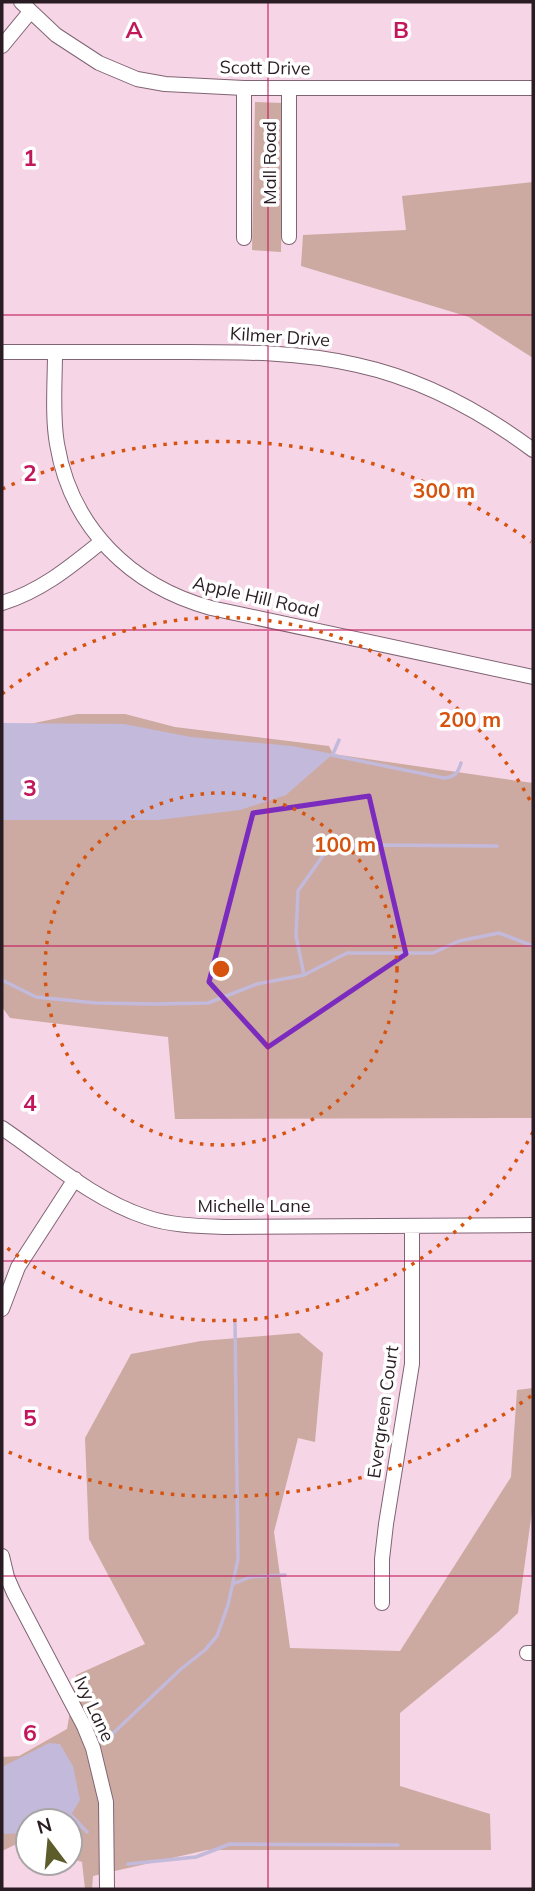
<svg xmlns="http://www.w3.org/2000/svg" width="535" height="1891" font-family="Mulish,sans-serif">
	<style>
		.green { fill: #ccaaa1 }
		.water { fill: #c2b9db }
		.lines { fill: none; stroke-linecap: round; stroke-linejoin: round }
		.stream { stroke: #c2b9db; stroke-width: 3.5 }
		.street-casing { stroke: #806473; stroke-width: 16 }
		.street { stroke: #fff; stroke-width: 14 }
		.marked { fill: none; stroke: #7b2cbf; stroke-width: 5; stroke-linejoin: round }
		.grid { fill: none; stroke: #c2185b; stroke-width: 2; stroke-opacity: 0.55 }
		.ring { fill: none; stroke: #d5530e; stroke-width: 3.5; stroke-dasharray: 3.5 7 }
		.labels { text-anchor: middle; stroke-width: 7; stroke-linejoin: round; paint-order: stroke }
		.street-label { font-size: 18px; fill: #291d23; stroke: #fff }
		.grid-label { font-size: 23px; text-anchor: middle; font-weight: bold; fill: #c2185b; stroke: #fff; stroke-width: 7; stroke-linejoin: round; paint-order: stroke }
		.centre { fill: #d5530e; stroke: #fff; stroke-width: 3.5 }
		.ring-label { font-size: 21px; text-anchor: middle; font-weight: bold; fill: #d5530e; stroke: #fff; stroke-width: 7; stroke-linejoin: round; paint-order: stroke }
	</style>
	<rect width="100%" height="100%" fill="#f6d5e6"/>
	<!-- green -->
	<path class="green" d="M255 102 283 103 281 252 252 250Z
		M533 182V358L469 317 301 266 303 235 406 230 402 196Z
		M77 714H125L175 727 329 746 333 754 533 783V1118L175 1119 168 1037 10 1018 2 1007V728H11Z
		M299 1333 323 1353 315 1442 298 1438 274 1532 290 1648 400 1651 511 1477 517 1390 533 1388V1504L518 1613 498 1632 400 1713V1786L490 1814 491 1850H207L93 1876 92 1889H85L82 1862 70 1858V1821H28V1843L23 1841 2 1851V1757L19 1756 67 1729 76 1675 145 1644 89 1539 85 1438 131 1354 201 1341Z"/>
	<!-- water -->
	<path class="water" d="M2 723 124 724 191 737 292 746 333 754 286 795 240 810 158 820H2Z
		M49 1743 60 1744 73 1766 80 1800 71 1815 60 1821H28V1833L4 1834 2 1830V1767Z"/>
	<g class="lines">
		<!-- stream -->
		<path class="stream" d="M333 754 339 740
			M331 755 444 778C455 777 458 773 461 763
			M304 975 296 936 298 891 329 847 369 845 497 846
			M2 980 36 997 96 1003 156 1004 208 1003 257 984 304 975 347 953H433L459 941 499 933 533 946
			M233 1584 250 1577 285 1575
			M107 1739 181 1669 205 1650 217 1636 228 1605 238 1559 235 1323
			M69 1813 87 1832
			M128 1864 196 1857 230 1844 398 1845"/>
		<defs>
			<path id="street" d="M21 2 56 35 99 63 137 79 165 84 244 88H533
				M2 46 30 12
				M244 88V238
				M289 88V237
				M2 352C59 352 115 352 172 352 235 352 296 351 357 365 421 379 482 412 533 450
				M55 352C55 382 52 415 57 444 71 528 131 586 211 608L533 677
				M2 603C41 591 70 567 101 542
				M2 1128C48 1159 92 1199 146 1217 172 1226 200 1226 227 1227L533 1225
				M2 1309 18 1267 75 1179
				M2 1556 7 1577 14 1593 84 1726 93 1748 106 1802 107 1889
				M382 1603V1559L386 1524 412 1364V1227
				M527 1653H533"/>
		</defs>
		<!-- street casing -->
		<use href="#street" class="street-casing"/>
		<!-- street -->
		<use href="#street" class="street"/>
	</g>
	<!-- marked area -->
	<path class="marked" d="M369 796 406 954 268 1047 209 982 253 813Z"/>
	<!-- grid -->
	<path class="grid" d="M268 2V1889M2 315H533M2 630H533M2 946H533M2 1261H533M2 1576H533"/>
	<!-- distance rings -->
	<g class="ring">
		<circle cx="221" cy="969" r="176"/>
		<path d="M533 1132A352 352 0 0 1 2 1244M2 694A352 352 0 0 1 533 806"/>
		<path d="M531 1396A528 528 0 0 1 2 1449M2 489A528 528 0 0 1 531 542"/>
	</g>
	<g class="labels">
		<!-- street labels -->
		<g class="street-label">
			<text transform="translate(265 68) rotate(1)" y="6">Scott Drive</text>
			<text transform="translate(270 163) rotate(-90)" y="6">Mall Road</text>
			<text transform="translate(280 337) rotate(4)" y="6">Kilmer Drive</text>
			<text transform="translate(256 597) rotate(13)" y="6">Apple Hill Road</text>
			<text x="254" y="1212">Michelle Lane</text>
			<text transform="translate(383 1412) rotate(-82)" y="6">Evergreen Court</text>
			<text transform="translate(94 1709) rotate(65)" y="6">Ivy Lane</text>
		</g>
	</g>
	<g class="grid-label">
		<text x="134" y="38">A</text>
		<text x="401" y="38">B</text>
		<text x="30" y="166">1</text>
		<text x="30" y="481">2</text>
		<text x="30" y="796">3</text>
		<text x="30" y="1111">4</text>
		<text x="30" y="1426">5</text>
		<text x="30" y="1741">6</text>
	</g>
	<circle cx="221" cy="969" r="10" class="centre"/>
	<g class="ring-label">
		<text x="444" y="498">300 m</text>
		<text x="470" y="727">200 m</text>
		<text x="345" y="852">100 m</text>
	</g>
	<!-- border -->
	<rect width="535" height="1891" fill="none" stroke="#291d23" stroke-width="7"/>
	<!-- north arrow -->
	<g transform="translate(49 1842) rotate(344)"><circle r="33" fill="#ffffff" stroke="#a9a5a7" stroke-width="2"/>
	<path d="M0-5L12 26L0 18L-12 26Z" fill="#5c5d2b"/>
	<text y="-10" font-size="19" font-weight="bold" text-anchor="middle" fill="#291d23">N</text>
	</g>
</svg>
